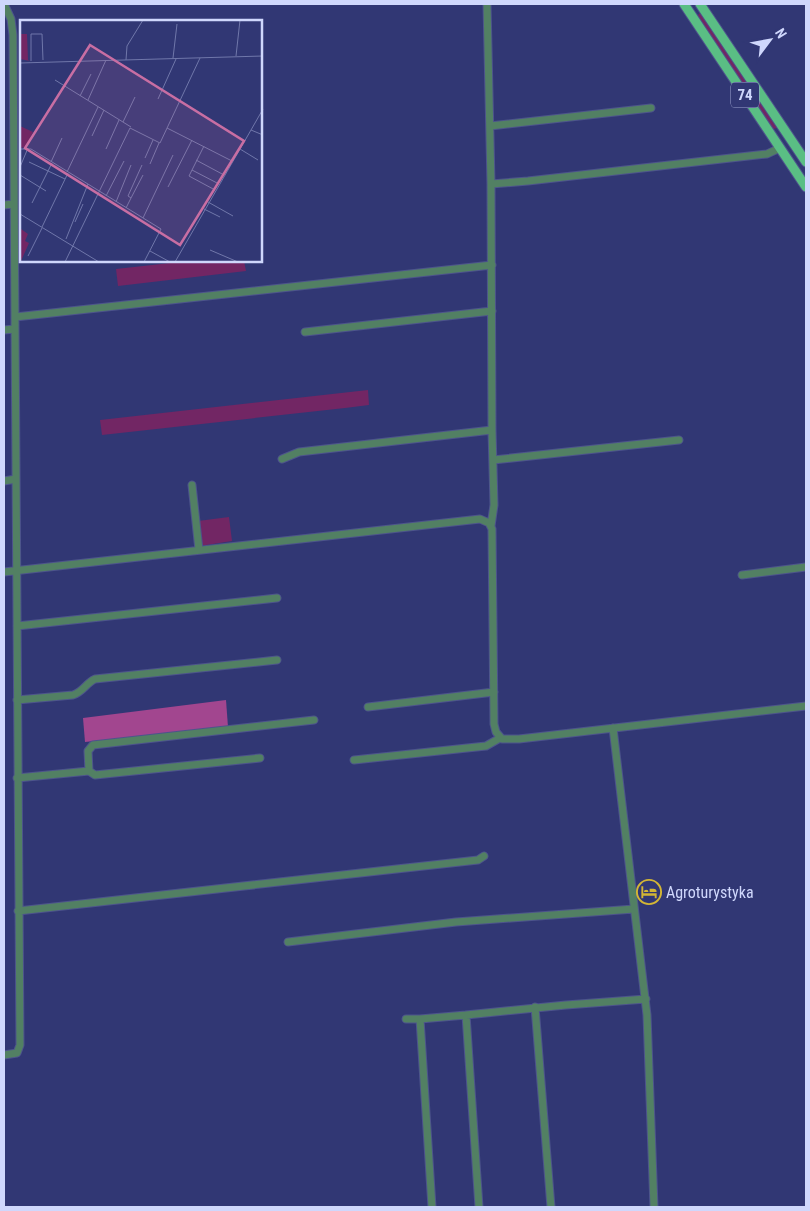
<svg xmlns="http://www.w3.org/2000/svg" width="810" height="1211" font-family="'Roboto Condensed',sans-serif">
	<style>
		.green { fill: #722664 }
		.forest { fill: #a2468f }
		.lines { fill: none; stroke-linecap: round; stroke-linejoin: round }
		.minor-casing { stroke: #4d548c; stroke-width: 9 }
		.major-casing { stroke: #4d548c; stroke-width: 11 }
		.minor { stroke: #528063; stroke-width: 7 }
		.major { stroke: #5abe84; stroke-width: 9 }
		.labels { text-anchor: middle; stroke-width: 4; stroke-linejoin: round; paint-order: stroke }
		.shield { fill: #313774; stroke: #a0a7d3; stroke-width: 1 }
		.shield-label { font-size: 15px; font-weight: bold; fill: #cfd7fc }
		.poi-label { font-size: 16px; fill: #cfd7fc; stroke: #313774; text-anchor: start }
		.inset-road { fill: none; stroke: #7077aa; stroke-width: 1 }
		.view { fill: #c86ea3; fill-opacity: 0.15; stroke: #c86ea3; stroke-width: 2.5 }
		.inset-edge { fill: none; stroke: #cfd7fc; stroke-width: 2.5 }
	</style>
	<rect width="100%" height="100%" fill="#313774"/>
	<!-- green -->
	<path class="green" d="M700 13 702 14 778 128 772 129 696 17Z
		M188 261H244L246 271 118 286 116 269Z
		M368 390 369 405 345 408 102 435 100 420Z
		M229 517 232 541 200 546 198 521Z"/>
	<!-- forest -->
	<path class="forest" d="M226 700 228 727 85 742 83 718Z"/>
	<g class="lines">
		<defs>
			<path id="minor" d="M487 4 491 184 492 430 494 505 491 526
				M490 126 651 108
				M491 184 528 181 767 154 780 148
				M4 205 14 204
				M15 317 492 265
				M4 330 14 329
				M305 332 492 311
				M282 459 299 452 492 430
				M493 460 679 440
				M4 481 16 479
				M192 485 199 550
				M4 572 480 519 489 523 492 529 494 724 496 732 502 739H519L806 706
				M742 575 806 567
				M17 626 277 598
				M17 700 73 695C83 692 86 683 95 679L277 660
				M368 707 494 692
				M613 728 647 1015 654 1207
				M354 760 486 746 500 738
				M89 771 95 775 260 758
				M17 778 89 771 88 751 93 745 314 720
				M18 911 478 860 484 856
				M288 942 456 922 634 909
				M535 1007 551 1207
				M466 1015 566 1005 646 999
				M406 1019H420
				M4 1055 17 1053 20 1045 13 35 11 19 4 4
				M432 1207 420 1019 466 1015 479 1207"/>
			<path id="major" d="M684 4 806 187
				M700 4 806 162"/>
		</defs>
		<!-- minor casing -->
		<use href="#minor" class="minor-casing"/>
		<!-- major casing -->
		<use href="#major" class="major-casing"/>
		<!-- minor -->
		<use href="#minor" class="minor"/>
		<!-- major -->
		<use href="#major" class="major"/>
	</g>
	<!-- icons -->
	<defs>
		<symbol id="hotel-ring" viewBox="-11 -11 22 22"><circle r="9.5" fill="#313774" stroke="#d3b635" stroke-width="1.5"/><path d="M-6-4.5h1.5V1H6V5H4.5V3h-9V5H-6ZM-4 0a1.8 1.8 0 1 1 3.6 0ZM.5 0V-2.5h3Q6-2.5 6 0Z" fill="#d3b635"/></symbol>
	</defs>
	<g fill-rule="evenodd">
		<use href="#hotel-ring" x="635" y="878" width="28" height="28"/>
	</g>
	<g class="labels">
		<!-- shield labels -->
		<rect class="shield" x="731" y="82.5" width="28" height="25" rx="4"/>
		<g class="shield-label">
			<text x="745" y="100">74</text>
		</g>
		<!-- poi labels -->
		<g class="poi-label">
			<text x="666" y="898">Agroturystyka</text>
		</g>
	</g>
	<!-- overview -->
	<g transform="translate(20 20)">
		<rect width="242" height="242" fill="#313774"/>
		<path d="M0 14H7L8 40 10 41 0 39ZM0 106 13 112 6 127 0 128ZM1 209 8 214 5 221 9 223 1 241Z" fill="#722664"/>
		<path class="inset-road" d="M216 36 220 0M153 38 157 4M106 40 107 26 123 0M11 41V14H22L23 40M0 43 243 36M35 60 111 107M60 76 71 54M138 79 156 39M68 80 86 40M103 102 115 77M147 108 212 141M231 110 243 89M72 116 84 90M0 129H11L141 209 124 242M86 129 99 100M220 129 238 140M125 138 133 120M176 140 204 155M9 142 45 159M31 142 42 118M130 144 139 123M0 147 8 128M172 150 184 126M47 152 78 87M0 155 26 171M148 167 172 120M195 170 169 156 172 150 199 164M86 176 104 141M111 178 123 155M96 182 111 145M188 182 213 196M12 183 32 143M106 188 111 178 108 176 122 145M184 189 200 197M0 194 79 242M123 198 153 135M55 202 63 184M22 207 48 153M46 219 68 164M190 230 218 242M130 231 150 242M8 236 22 208M45 242 110 108 140 123 180 38M155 242 231 110 243 115"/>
		<path class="view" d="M70 25 224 121 160 225 5 128Z"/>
		<rect width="242" height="242" class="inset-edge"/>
	</g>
	<!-- border -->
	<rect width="810" height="1211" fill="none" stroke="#cfd7fc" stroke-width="10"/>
	<!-- north arrow -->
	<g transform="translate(770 40) rotate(58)" stroke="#313774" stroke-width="4" paint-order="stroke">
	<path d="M0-4L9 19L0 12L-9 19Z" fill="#cfd7fc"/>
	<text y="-8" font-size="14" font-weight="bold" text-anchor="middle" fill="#cfd7fc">N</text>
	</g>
</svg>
